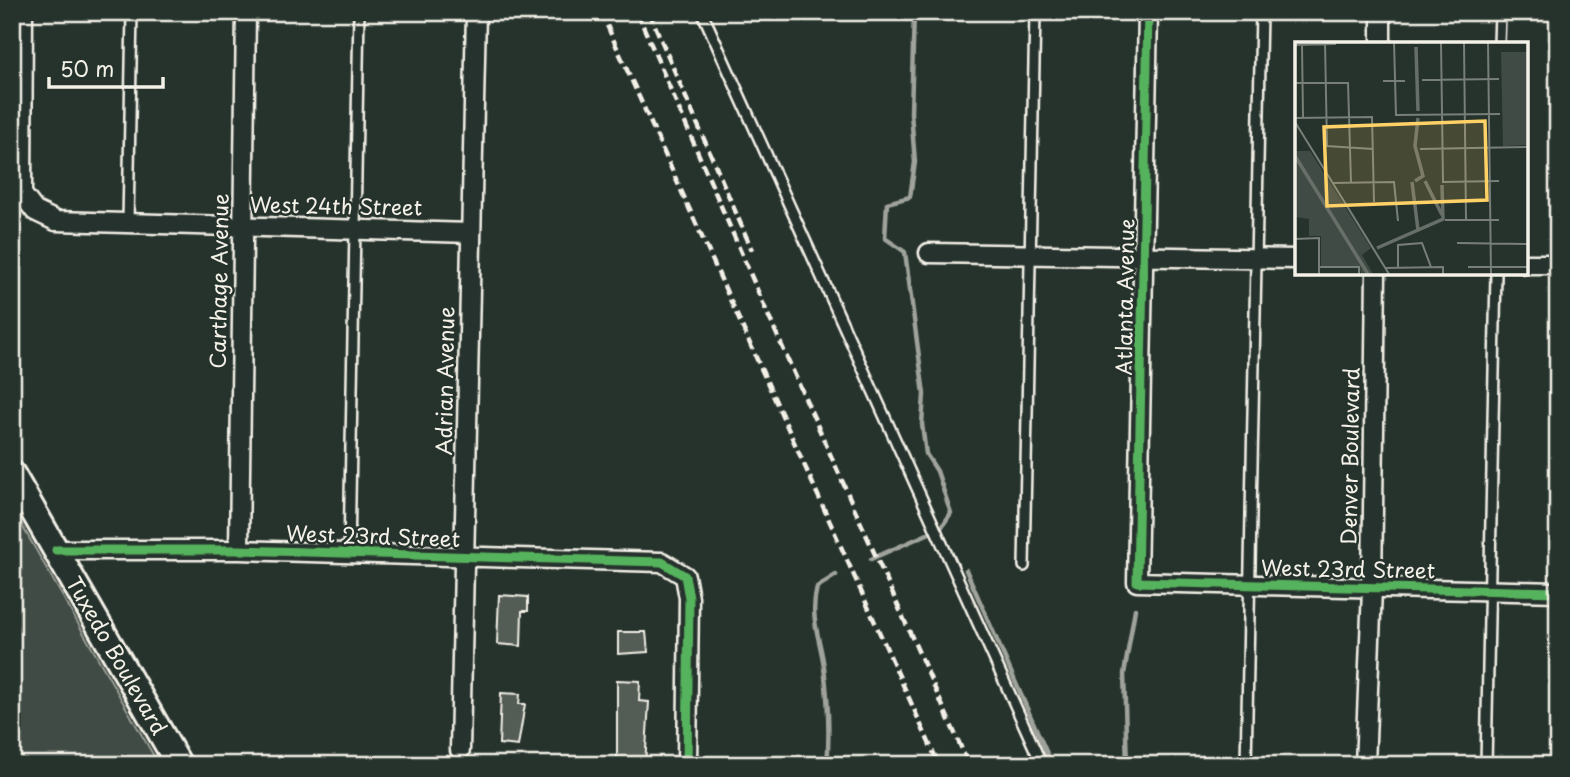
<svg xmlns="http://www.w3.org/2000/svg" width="1570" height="777" font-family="'Playpen Sans',sans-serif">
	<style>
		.green { fill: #414b45; stroke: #9a9e96; stroke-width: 2 }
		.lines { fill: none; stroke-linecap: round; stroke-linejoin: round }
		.stream { stroke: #9fa39b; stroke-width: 4.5 }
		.building { fill: #525c55; stroke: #f4f1e8; stroke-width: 2 }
		.lane-casing { stroke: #f4f1e8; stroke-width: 14 }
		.street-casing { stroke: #f4f1e8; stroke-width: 23 }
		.secondary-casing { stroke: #f4f1e8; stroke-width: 30 }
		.lane { stroke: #26332d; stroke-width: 9 }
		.street { stroke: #26332d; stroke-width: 18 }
		.secondary { stroke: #26332d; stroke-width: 24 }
		.rail { stroke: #f4f1e8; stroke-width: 4.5; stroke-dasharray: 10 5; stroke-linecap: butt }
		.cycleway-casing { stroke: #26332d; stroke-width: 13 }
		.cycleway { stroke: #56b35d; stroke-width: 9 }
		.labels { text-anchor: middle; stroke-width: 5; stroke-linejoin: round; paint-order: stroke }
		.street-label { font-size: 21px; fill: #f4f1e8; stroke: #26332d }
		.inset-river { fill: none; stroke: #676f68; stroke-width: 3.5 }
		.inset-road { fill: none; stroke: #787f78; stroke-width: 2 }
		.view { fill: #ffd166; fill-opacity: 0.15; stroke: #ffd166; stroke-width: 3.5 }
		.inset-edge { fill: none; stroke: #f4f1e8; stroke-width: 3.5 }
	</style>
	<rect width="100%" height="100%" fill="#26332d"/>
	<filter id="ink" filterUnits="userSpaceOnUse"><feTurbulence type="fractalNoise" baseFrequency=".0143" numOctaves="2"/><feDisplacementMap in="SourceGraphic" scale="14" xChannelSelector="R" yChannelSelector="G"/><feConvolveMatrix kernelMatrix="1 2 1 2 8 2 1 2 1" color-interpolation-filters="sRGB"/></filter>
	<g filter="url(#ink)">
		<!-- green -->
		<path class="green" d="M12 508 159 765H12Z"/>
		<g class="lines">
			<!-- stream -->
			<path class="stream" d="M871 559 941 528 951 513 937 471 926 454 922 424 924 394 905 252 885 238 887 203 910 197 915 162 911 113 914 12
				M966 570 1052 765
				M827 765C830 733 828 699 824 667 820 637 809 618 817 587L836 575
				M1127 765 1124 674 1135 609"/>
		</g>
		<!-- building -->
		<path class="building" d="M499 595 528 597V611H522L521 646 497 644Z
			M618 632H646L648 652 618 654Z
			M617 680 640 681 639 701 649 702 645 765H617Z
			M501 693 520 694 519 704H525L518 746 499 744Z"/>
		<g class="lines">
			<defs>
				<path id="lane" d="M702 12 1042 765
					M1499 44 1500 12
					M128 223 132 12
					M349 554 359 12
					M1024 566 1035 12
					M1246 765 1261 12
					M1486 765 1496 273"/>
				<path id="street" d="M23 12 22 194 35 211 56 221 471 233
					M1148 12 1137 582 1558 592
					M1381 44V12
					M929 253 1297 259
					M1526 264H1558
					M56 550H239L662 562 685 576 689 598 687 765
					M239 550 246 12
					M460 750 476 12
					M1365 765 1372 589 1376 273"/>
				<path id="secondary" d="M12 474 179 765"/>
			</defs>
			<!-- lane casing -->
			<use href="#lane" class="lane-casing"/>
			<!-- street casing -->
			<use href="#street" class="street-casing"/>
			<!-- secondary casing -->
			<use href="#secondary" class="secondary-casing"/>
			<!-- lane -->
			<use href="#lane" class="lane"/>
			<!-- street -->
			<use href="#street" class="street"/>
			<!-- secondary -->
			<use href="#secondary" class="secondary"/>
			<!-- rail -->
			<path class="rail" d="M601 12 939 765
				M637 12 769 317 969 765
				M649 12 752 250"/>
			<defs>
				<path id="cycleway" d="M1148 12 1137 582 1558 592
					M56 550H239L662 562 685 576 689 598 687 765"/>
			</defs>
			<!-- cycleway casing -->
			<use href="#cycleway" class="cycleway-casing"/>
			<!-- cycleway -->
			<use href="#cycleway" class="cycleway"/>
		</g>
	</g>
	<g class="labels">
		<!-- street labels -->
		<g class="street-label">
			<text transform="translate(336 207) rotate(1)" y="7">West 24th Street</text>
			<text transform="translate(220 281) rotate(-89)" y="7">Carthage Avenue</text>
			<text transform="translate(1126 297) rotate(-89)" y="7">Atlanta Avenue</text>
			<text transform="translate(446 381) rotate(-89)" y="7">Adrian Avenue</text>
			<text transform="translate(1351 456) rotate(-89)" y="7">Denver Boulevard</text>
			<text transform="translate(373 537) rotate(2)" y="7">West 23rd Street</text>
			<text transform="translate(1348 570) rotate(1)" y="7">West 23rd Street</text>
			<text transform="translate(116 656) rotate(60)" y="7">Tuxedo Boulevard</text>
		</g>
	</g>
	<!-- overview -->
	<g transform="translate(1295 42)">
		<rect width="233" height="233" fill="#26332d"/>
		<path d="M206 10H233V103L208 104ZM0 109H15L76 206 67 213 78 232H66L65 224H26V194H14V177L0 175Z" fill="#414b45"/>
		<path class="inset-river" d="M121 5 123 69M0 114 73 232M120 139 128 134 120 104 123 76M130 139 147 173M117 140 123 188M82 206 148 177 147 143"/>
		<path class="inset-road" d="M30 0 32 104 78 107M99 0 101 73 205 72M146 0 148 140 204 139M169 0 171 178M193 0 196 232M0 3 41 2M7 3 8 75M127 38 204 37M88 39H110M0 41H53L56 140M0 76 77 75 79 160M0 80 94 232M125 107 233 105M37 141 99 140 103 179M150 178H204M0 197 24 196V232M162 201 233 202M24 225H64V232M103 225V203L127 201 136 225M173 225H233M90 226 148 225V232"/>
		<path class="view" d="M190 79 192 158 32 164 29 85Z"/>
		<rect width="233" height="233" class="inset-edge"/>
	</g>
	<!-- margin -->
	<rect width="1570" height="777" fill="none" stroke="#26332d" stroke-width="42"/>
	<rect x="21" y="21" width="1528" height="735" fill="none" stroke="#f4f1e8" stroke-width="2.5" filter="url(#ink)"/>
	<!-- scale -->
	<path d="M49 77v10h114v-10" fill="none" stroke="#f4f1e8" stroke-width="3.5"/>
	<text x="60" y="77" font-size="21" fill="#f4f1e8" stroke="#26332d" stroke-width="5" paint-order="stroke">50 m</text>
</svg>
